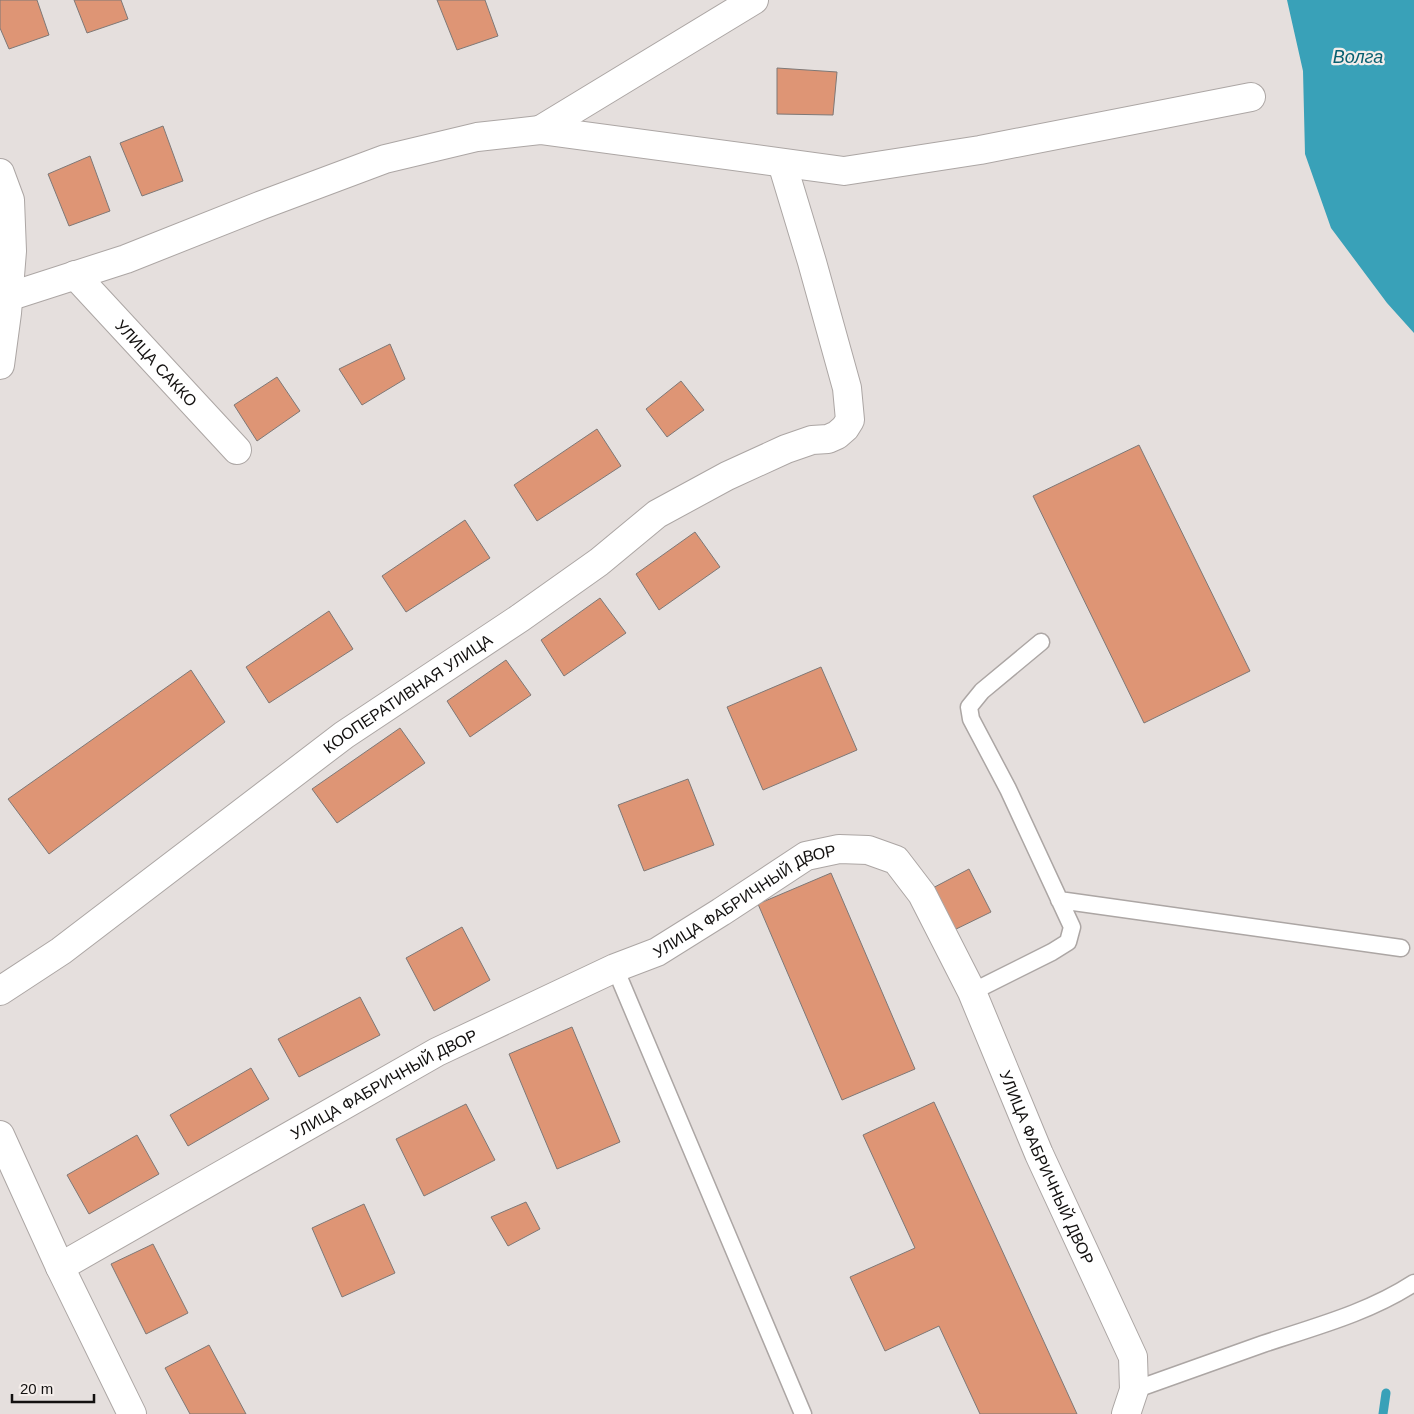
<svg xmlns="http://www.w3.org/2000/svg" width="1414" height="1414" font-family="Helvetica,sans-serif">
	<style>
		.water { fill: #39a1b8 }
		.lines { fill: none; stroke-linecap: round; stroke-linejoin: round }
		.stream { stroke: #39a1b8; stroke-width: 9 }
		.building { fill: #de9575; stroke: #7e7876 }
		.lane-casing { stroke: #aca6a4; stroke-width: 19 }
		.street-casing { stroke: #aca6a4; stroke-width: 30 }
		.secondary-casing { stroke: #aca6a4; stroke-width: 30 }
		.lane { stroke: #fff; stroke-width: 16 }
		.street { stroke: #fff; stroke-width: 28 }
		.secondary { stroke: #fff; stroke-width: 28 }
		.labels { text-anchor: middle; stroke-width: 4.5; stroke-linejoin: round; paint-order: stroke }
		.street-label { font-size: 16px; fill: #131110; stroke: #f3edea }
		.water-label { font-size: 18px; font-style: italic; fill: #075f70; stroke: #f3edea }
	</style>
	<rect width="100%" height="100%" fill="#e5dfdd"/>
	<!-- water -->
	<path class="water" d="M1287 0H1414V333L1387 303 1331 228 1305 154 1303 71Z"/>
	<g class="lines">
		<!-- stream -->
		<path class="stream" d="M1383 1414 1386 1393"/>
	</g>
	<!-- building -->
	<path class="building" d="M0 0H37L49 35 9 49 0 28Z
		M74 0H121L128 19 87 33Z
		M437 0H485L498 36 457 50Z
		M777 68 837 72 833 115 777 114Z
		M163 126 183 181 142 196 120 143Z
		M90 156 110 211 69 226 48 174Z
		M390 344 405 379 362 405 339 369Z
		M277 377 300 411 257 441 234 405Z
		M681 381 704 410 667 437 646 409Z
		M597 429 621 466 537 521 514 485Z
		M1139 445 1250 671 1144 723 1033 496Z
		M465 520 490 558 406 612 382 576Z
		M695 532 720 567 659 610 636 574Z
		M600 598 626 633 564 676 541 640Z
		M329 611 353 649 269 703 246 667Z
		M506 660 531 695 470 737 447 701Z
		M821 667 857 750 763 790 727 707Z
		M191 670 225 722 49 854 8 799Z
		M400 728 425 763 337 823 312 789Z
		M688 779 714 845 644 871 618 805Z
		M969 869 991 912 948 933 927 891Z
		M831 873 915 1069 842 1100 758 904Z
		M462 927 490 980 434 1011 406 958Z
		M360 997 380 1035 299 1077 278 1039Z
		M572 1027 620 1142 557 1169 509 1054Z
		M251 1068 269 1099 188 1146 170 1115Z
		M934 1102 1077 1414H980L939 1326 885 1351 850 1277 915 1248 863 1135Z
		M466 1104 495 1160 424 1196 396 1139Z
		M137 1135 159 1174 89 1214 67 1175Z
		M526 1202 540 1229 508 1246 491 1217Z
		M364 1204 395 1273 342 1297 312 1228Z
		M153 1244 188 1313 146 1334 111 1264Z
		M209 1345 246 1414H190L165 1368Z"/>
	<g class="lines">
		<defs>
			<path id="lane" d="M1059 900 1401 948
				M615 968 803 1414
				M972 992 1052 952 1068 942 1072 927 1008 789 971 719 969 707 982 691 1041 642
				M1134 1390C1177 1375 1220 1359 1263 1344 1314 1327 1368 1313 1414 1283"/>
			<g id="street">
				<path d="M540 130 754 0"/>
				<path id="s1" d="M75 275 237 450"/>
				<path d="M8 297 126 259 262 205 385 159 477 137 540 130 844 171 980 150 1251 97"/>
				<path id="s2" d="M0 991 61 951 344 735 520 618 599 562 657 514 727 476 786 449 812 440 828 439 837 435 845 428 850 420 847 388 812 262 782 163"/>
				<path id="s3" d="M60 1267 437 1052 615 968 657 952 721 912 806 856 839 849 868 850 896 860 922 894 972 992 1039 1154 1133 1357 1134 1390 1126 1414"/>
			</g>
			<path id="secondary" d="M0 173 10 200 12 251 7 313 0 365
				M0 1135 60 1267 132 1414"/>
		</defs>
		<!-- lane casing -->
		<use href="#lane" class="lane-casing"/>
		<!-- street casing -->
		<use href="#street" class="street-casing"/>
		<!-- secondary casing -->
		<use href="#secondary" class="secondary-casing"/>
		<!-- lane -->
		<use href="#lane" class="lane"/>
		<!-- street -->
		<use href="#street" class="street"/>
		<!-- secondary -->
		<use href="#secondary" class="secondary"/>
	</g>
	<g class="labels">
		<!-- street labels -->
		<g class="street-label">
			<text dy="6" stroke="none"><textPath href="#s1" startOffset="120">УЛИЦА САККО</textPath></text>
			<text dy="6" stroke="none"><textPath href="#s2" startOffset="505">КООПЕРАТИВНАЯ УЛИЦА</textPath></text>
			<text dy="6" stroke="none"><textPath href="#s3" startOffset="778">УЛИЦА ФАБРИЧНЫЙ ДВОР</textPath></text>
			<text dy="6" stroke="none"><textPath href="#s3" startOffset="372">УЛИЦА ФАБРИЧНЫЙ ДВОР</textPath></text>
			<text dy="6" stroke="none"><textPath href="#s3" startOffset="1289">УЛИЦА ФАБРИЧНЫЙ ДВОР</textPath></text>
		</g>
		<!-- water labels -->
		<g class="water-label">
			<text x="1358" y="63">Волга</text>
		</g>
	</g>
	<!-- scale -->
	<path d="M12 1394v8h82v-8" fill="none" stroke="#131110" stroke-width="2.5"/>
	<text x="20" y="1394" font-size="15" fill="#131110" stroke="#f3edea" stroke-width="4" paint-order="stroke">20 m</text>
</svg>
